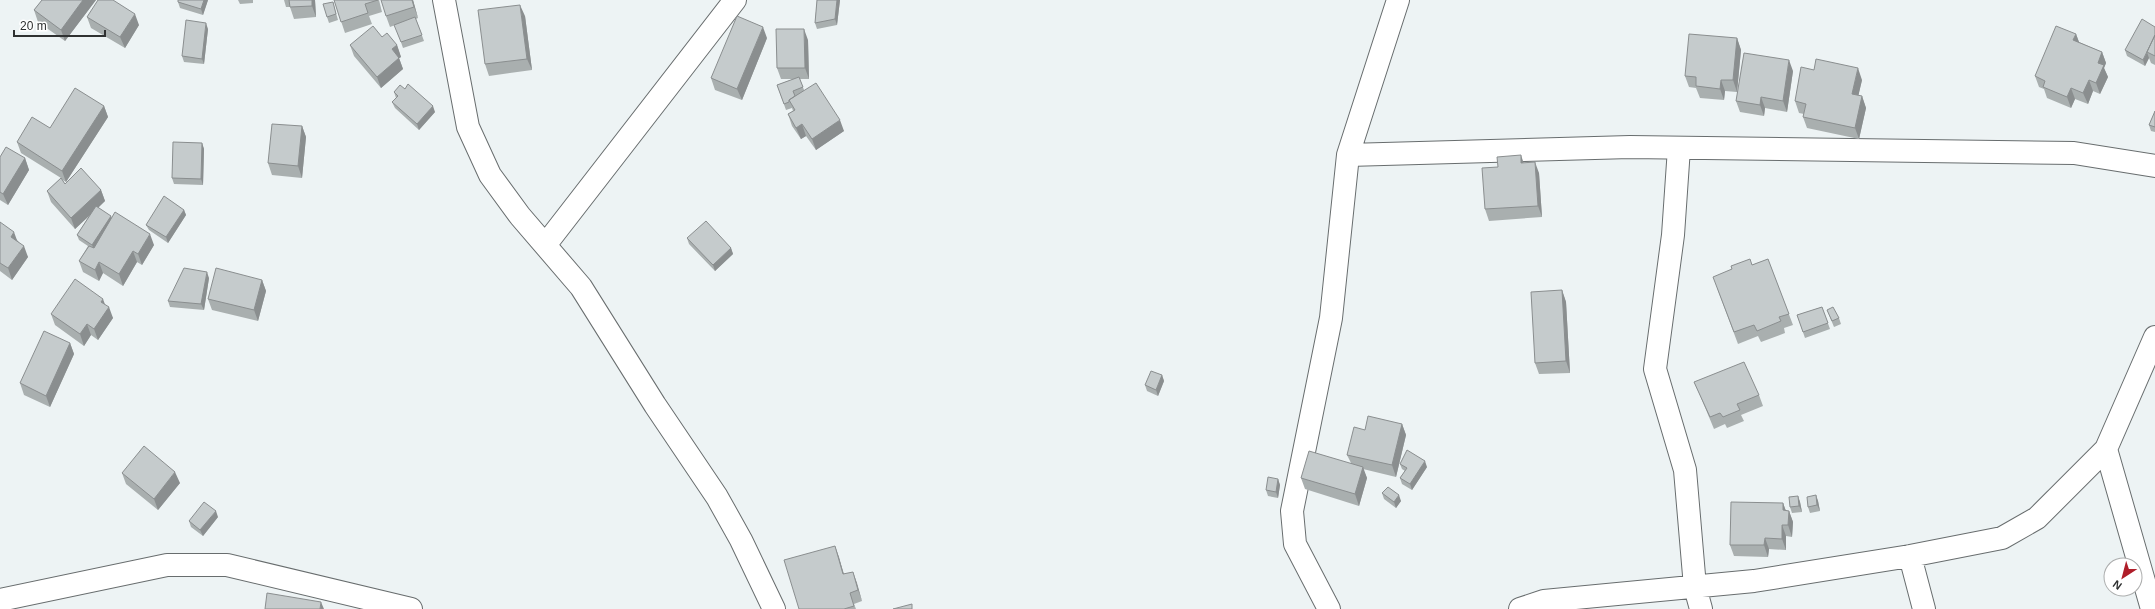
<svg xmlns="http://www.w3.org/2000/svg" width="2155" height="609" font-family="Helvetica,sans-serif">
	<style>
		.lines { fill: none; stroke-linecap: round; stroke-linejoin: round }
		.street-casing { stroke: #686d6e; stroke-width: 24 }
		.street { stroke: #fff; stroke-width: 22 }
		.wall { fill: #a9afaf }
		.shaded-wall { fill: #8a8e8f }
		.building { fill: #c5cbcc; stroke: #8a8e8f }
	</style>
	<rect width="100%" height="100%" fill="#edf3f4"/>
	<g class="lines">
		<defs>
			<path id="street" d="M444 0 468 127 490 175 520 216 581 287 655 405 717 497 741 540 774 609
				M1679 148 1673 235 1655 369 1685 470 1695 587 1701 609
				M1348 155 1630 147 2074 153 2155 166
				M546 244 735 0
				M2106 449 2152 609
				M1910 556 1924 609
				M0 600 167 565H227L411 609
				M1329 609 1295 544 1292 511 1331 318 1348 155 1398 0
				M1520 609 1544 601 1754 581 1910 556 2002 538 2037 518 2106 449 2155 337"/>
		</defs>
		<!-- street casing -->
		<use href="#street" class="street-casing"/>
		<!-- street -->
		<use href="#street" class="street"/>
	</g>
	<!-- wall -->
	<path class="wall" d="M42 0H96L65 41 38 22 34 10Z
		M178 0H208L203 15 180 8 178 2Z
		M238 0H253V3L240 4Z
		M284 0H315L316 17 294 19 290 7H286Z
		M334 0H379L382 12 369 16 372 24 345 33Z
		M413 0 418 18 416 19 424 41 403 48 395 25 390 27 386 16Z
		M817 0H840L837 25 817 29 815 23Z
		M333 2 338 20 329 23 327 17Z
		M525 16 532 70 489 76 485 64Z
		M87 17 139 25 125 48 91 28Z
		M2155 27V65L2151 63 2149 58 2145 66 2127 56 2125 50Z
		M208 29 204 64 184 62 182 56Z
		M2076 34 2079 42 2102 52 2106 63 2104 68 2108 77 2100 94 2093 91 2088 104 2075 99 2071 108 2047 98 2044 89 2039 87 2035 76Z
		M767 38 742 100 715 90 711 78Z
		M1737 38 1741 50 1737 92 1725 91 1724 100 1700 98 1696 88 1689 87 1685 76Z
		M808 40 809 79H800L804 90 844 131 816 150 806 136 801 139 792 126 788 114 793 111 792 108 786 110 777 85 793 79H781L777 68Z
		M350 45H397L401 57 399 58 403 69 381 88 354 56Z
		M1793 71 1787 112 1765 108 1764 116 1740 112 1736 101Z
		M1862 80 1858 96H1862L1866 108 1859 139 1807 128 1803 117 1804 114 1799 113 1795 101Z
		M394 92 435 112 419 130 395 108 392 102 396 98Z
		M104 106 108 117 66 182 61 179 65 184 101 190 105 201 98 208 112 219 154 245 142 265 137 262 123 286 103 273 99 281 83 272 79 261 88 246 79 240 77 235 89 216 75 229 51 202 47 191 61 178 21 153 17 142Z
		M2155 111V132L2151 131 2149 125Z
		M302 126 306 137 302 178 272 175 268 163Z
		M202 143 204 149 203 185 174 184 172 178Z
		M0 157 25 158 29 170 8 205 0 200Z
		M1523 163 1539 173 1542 217 1489 221 1485 209 1498 167Z
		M184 210 186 215 168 243 149 230 146 225Z
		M0 222 18 241 28 257 12 280 0 271Z
		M687 238 731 248 733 254 715 271 689 244Z
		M1768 259 1793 325 1784 328 1785 333 1761 342 1758 336 1738 344 1717 288 1752 265Z
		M209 278 204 310 170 307 168 301Z
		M262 280 266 291 258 321 212 310 208 299Z
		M1562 290 1566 302 1570 373 1539 374 1535 363Z
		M105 305 113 318 98 340 91 335 84 346 55 325 51 314Z
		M1822 307 1830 329 1805 338 1797 315Z
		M1827 310 1839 318 1841 324 1834 327Z
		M70 343 74 354 50 407 24 395 20 383Z
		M1162 375 1164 381 1158 396 1147 391 1145 385Z
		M1694 382 1759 395 1763 406 1741 415 1744 421 1727 428 1725 424 1714 429 1699 393Z
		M1402 424 1406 435 1396 477 1363 469 1367 478 1359 506 1305 489 1301 478 1351 463 1347 455 1365 430Z
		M1400 464 1427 467 1412 490 1402 484 1400 478 1405 471 1402 469Z
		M122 473 180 483 158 510 126 484Z
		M1278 479 1280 485 1278 498 1268 496 1266 490Z
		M1382 493 1401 501 1396 508 1384 499Z
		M1816 495 1818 501 1820 511 1810 513 1808 507Z
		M1798 496 1800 502 1802 512 1792 513 1790 507Z
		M1783 503 1786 511H1789L1793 522 1792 537 1786 536V550L1769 549 1768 557 1734 556 1730 545Z
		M218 517 203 536 191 527 189 521Z
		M835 546 844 574 853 572 862 601 854 604 856 609H799Z"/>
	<!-- shaded-wall -->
	<path class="shaded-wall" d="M83 0H96L65 41 61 30Z
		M204 0H208L203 15 201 9Z
		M312 0H315L316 17 312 6Z
		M412 0H413L418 18 414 7Z
		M837 0H840L837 25 835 19Z
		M520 5 525 16 532 70 527 59Z
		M135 14 139 25 125 48 120 37Z
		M206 23 208 29 204 64 202 59Z
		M763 27 767 38 742 100 737 89Z
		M804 29 808 40 809 79 805 68Z
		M2076 34 2080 45 2073 40Z
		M1737 38 1741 50 1737 92 1733 80Z
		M2155 38 2147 52 2149 58 2145 66 2143 60Z
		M397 45 401 57 396 60 392 49Z
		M2102 52 2106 63 2104 68 2108 77 2100 94 2096 83 2098 63Z
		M399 58 403 69 381 88 377 77Z
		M1789 60 1793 71 1787 112 1783 101Z
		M1858 68 1862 80 1856 106 1852 94Z
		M1721 80 1725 91 1724 100 1720 89Z
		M2089 80 2093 91 2088 104 2083 93Z
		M2071 88 2075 99 2071 108 2067 97Z
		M1862 96 1866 108 1859 139 1855 128Z
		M1761 97 1765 108 1764 116 1760 105Z
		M104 106 108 117 66 182 62 171Z
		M433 106 435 112 419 130 417 124Z
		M840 120 844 131 816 150 812 139Z
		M802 124 806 136 801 139 796 128Z
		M302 126 306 137 302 178 298 166Z
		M202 143 204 149 203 185 201 179Z
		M1521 155 1525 167 1521 163Z
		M25 158 29 170 8 205 3 194Z
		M1535 162 1539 173 1542 217 1538 206Z
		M101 190 105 201 75 229 71 218Z
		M184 210 186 215 168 243 166 237Z
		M111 216 113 222 94 250 92 245Z
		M14 232 18 243 11 237Z
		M150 234 154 245 142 265 138 254Z
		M24 246 28 257 12 280 8 268Z
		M731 248 733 254 715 271 713 265Z
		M133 251 137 262 123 286 119 274Z
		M99 262 103 273 99 281 95 270Z
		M207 272 209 278 204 310 201 304Z
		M262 280 266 291 258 321 254 310Z
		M1562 290 1566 302 1570 373 1566 361Z
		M103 299 107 310 109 307 113 318 98 340 94 329 101 302Z
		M87 324 91 335 84 346 80 334Z
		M70 343 74 354 50 407 46 396Z
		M1162 375 1164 381 1158 396 1156 390Z
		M1402 424 1406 435 1396 477 1392 465Z
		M1425 461 1427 467 1412 490 1410 484Z
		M1363 467 1367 478 1359 506 1355 494Z
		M175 472 180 483 158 510 154 499Z
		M1278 479 1280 485 1278 498 1276 492Z
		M1399 495 1401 501 1396 508 1394 502Z
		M1816 495 1818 501 1820 511 1817 505Z
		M1798 496 1800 502 1802 512 1799 506Z
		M1783 503 1787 514 1783 510Z
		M216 511 218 517 203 536 200 530Z
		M1789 511 1793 522 1792 537 1788 525Z
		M1782 525 1786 536V550L1782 539Z
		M1765 538 1769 549 1768 557 1764 545Z
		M835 546 839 557 847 586 843 574Z
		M853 572 857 583 862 601 858 590Z
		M321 602 324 609H320Z"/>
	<!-- building -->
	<path class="building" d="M42 0H83L61 30 34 10Z
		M98 0H113L135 14 120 37 87 17Z
		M178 0H204L201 9 178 2Z
		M289 0H312V6L290 7Z
		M334 0H378L365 4 368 13 341 22Z
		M381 0H412L414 7 386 16Z
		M817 0H837L835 19 815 23Z
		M333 2 336 14 327 17 323 4Z
		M520 5 527 59 485 64 478 10Z
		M737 16 763 27 737 89 711 78Z
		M415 17 422 35 401 42 394 25Z
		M2142 19 2155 27V35L2143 60 2125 50Z
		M186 20 206 23 202 59 182 56Z
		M373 26 382 37 387 33 397 45 392 49 399 58 377 77 350 45Z
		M2056 26 2076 34 2073 40 2102 52 2098 63 2104 65 2096 83 2089 80 2083 93 2071 88 2067 97 2043 87 2045 81 2035 76Z
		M776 29H804L805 68H777Z
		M1689 34 1737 38 1733 80H1721L1720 89 1696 86V77L1685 76Z
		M2155 35V56L2147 52Z
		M1744 53 1789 60 1783 101 1761 97 1760 105 1736 101Z
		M1816 59 1858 68 1852 94 1862 96 1855 128 1803 117 1806 104 1795 101 1801 67 1814 70Z
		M799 77 803 87 793 91 795 96 789 100V102L784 104 777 85Z
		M816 83 840 120 812 139 802 124 796 128 788 114 795 110 789 100Z
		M408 84 433 106 417 124 392 102 398 96 394 92 400 85 405 89Z
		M75 88 104 106 62 171 17 142 32 117 50 128Z
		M2155 111V127L2149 125Z
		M272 124 302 126 298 166 268 163Z
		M173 142 202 143 201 179 172 178Z
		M6 147 25 158 3 194 0 192V157Z
		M1521 155V163L1535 162 1538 206 1485 209 1482 168 1498 167 1497 157Z
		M81 168 101 190 71 218 47 191 61 178 65 184Z
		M164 196 184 210 166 237 146 225Z
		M96 206 111 216 92 245 77 235Z
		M115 212 150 234 138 254 133 251 119 274 99 262 95 270 79 261 89 246 94 248Z
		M706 221 731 248 713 265 687 238Z
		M0 222 14 232 11 237 24 246 8 268 0 263Z
		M1750 259 1752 265 1768 259 1789 314 1779 317 1781 321 1757 331 1754 325 1734 332 1713 277 1732 269 1731 266Z
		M184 268 207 272 201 304 168 301Z
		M216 268 262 280 254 310 208 299Z
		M75 279 103 299 101 302 109 307 94 329 87 324 80 334 51 314Z
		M1562 290 1566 361 1535 363 1531 292Z
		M1822 307 1828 323 1803 332 1797 315Z
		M1833 307 1839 318 1832 321 1827 310Z
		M44 331 70 343 46 396 20 383Z
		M1744 362 1759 395 1737 404 1740 410 1723 417 1720 413 1710 417 1694 382Z
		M1151 371 1162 375 1156 390 1145 385Z
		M1368 416 1402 424 1392 465 1347 455 1354 427 1365 430Z
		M144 446 175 472 154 499 122 473Z
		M1407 450 1425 461 1410 484 1400 478 1407 468 1400 464Z
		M1309 451 1363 467 1355 494 1301 478Z
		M1268 477 1278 479 1276 492 1266 490Z
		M1388 487 1399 495 1394 502 1382 493Z
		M1816 495 1817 505 1808 507 1807 497Z
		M1798 496 1799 506 1790 507 1789 497Z
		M204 502 216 511 200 530 189 521Z
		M1731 502 1783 503V510L1789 511 1788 525H1782V539L1765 538 1764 545H1730Z
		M835 546 843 574 853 572 858 590 850 593 854 606 844 609H799L784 560Z
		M267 593 321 602 320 609H265Z
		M912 604V609H893Z"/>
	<!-- north arrow -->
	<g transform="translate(2123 577) rotate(216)"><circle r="19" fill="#ffffff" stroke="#acadad"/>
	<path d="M0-3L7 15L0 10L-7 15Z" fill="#af1d29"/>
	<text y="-6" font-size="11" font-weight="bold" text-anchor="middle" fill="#2f3131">N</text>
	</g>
	<!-- scale -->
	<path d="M14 30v6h91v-6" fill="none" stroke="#2f3131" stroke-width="2"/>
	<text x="20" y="30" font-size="12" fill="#2f3131" stroke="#ffffff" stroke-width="3" paint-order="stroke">20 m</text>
</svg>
